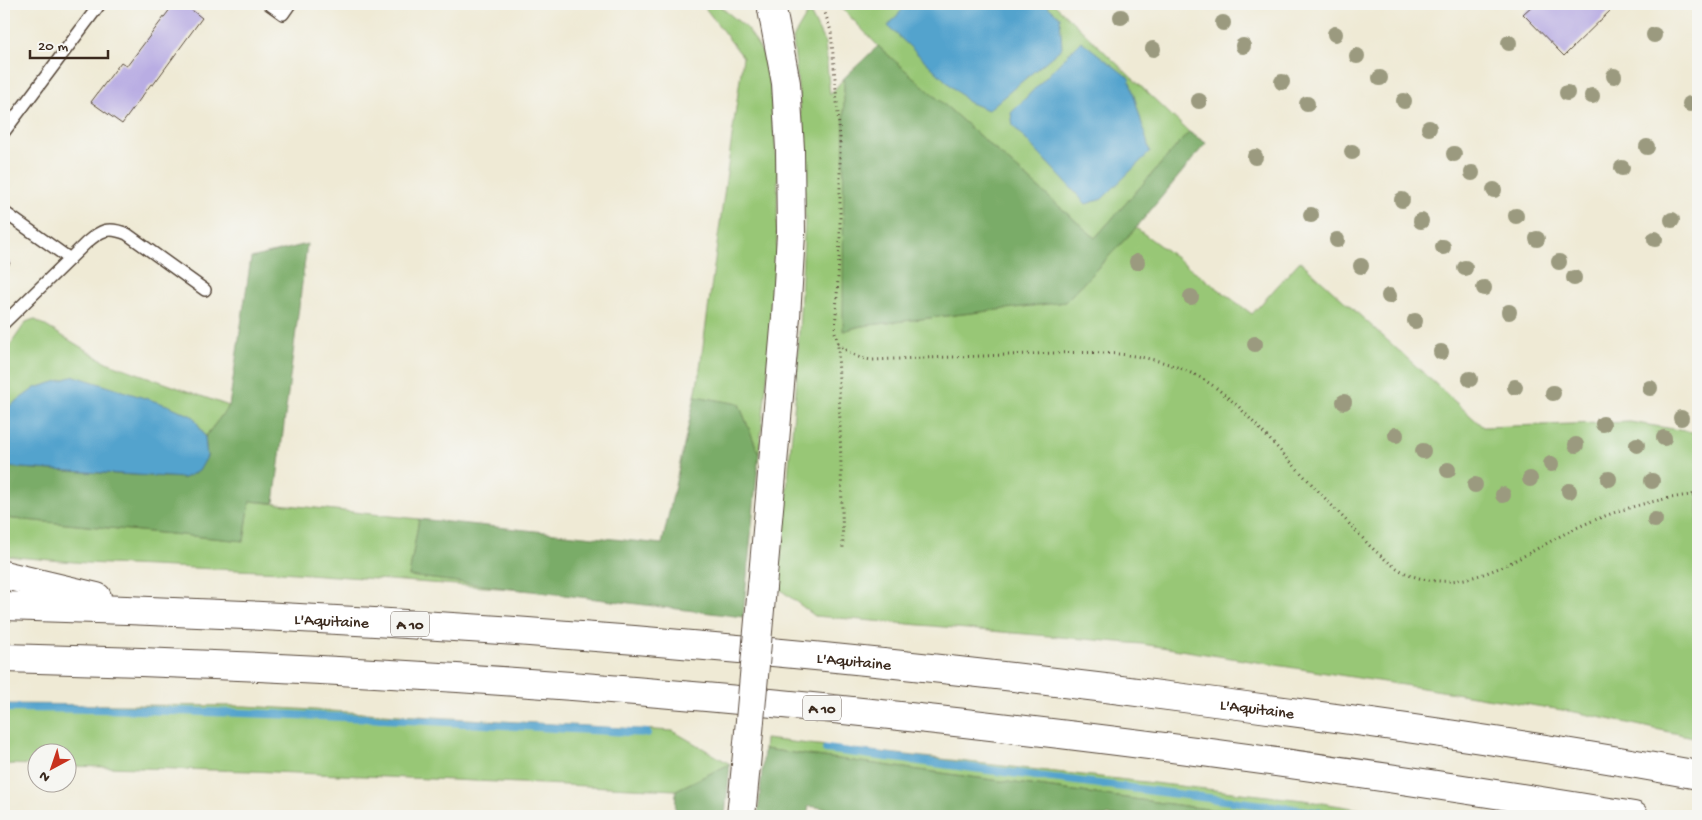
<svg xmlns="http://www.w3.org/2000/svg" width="1702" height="820" font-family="'Gochi Hand',sans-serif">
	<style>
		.green { fill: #98c776; stroke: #6a784a }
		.forest { fill: #7aac67; stroke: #5a6b42 }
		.water { fill: #53a3cd; stroke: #476676 }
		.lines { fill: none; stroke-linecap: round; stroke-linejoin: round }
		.stream { stroke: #53a3cd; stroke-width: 8 }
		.building { fill: #b9ade3 }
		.service-casing { stroke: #564739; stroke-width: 14 }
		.tertiary-casing { stroke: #564739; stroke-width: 30 }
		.motorway-casing { stroke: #564739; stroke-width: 30 }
		.path { stroke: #564739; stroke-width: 3; stroke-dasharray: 1 4; stroke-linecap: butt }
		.service { stroke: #fff; stroke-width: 11 }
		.tertiary { stroke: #fff; stroke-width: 28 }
		.motorway { stroke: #fff; stroke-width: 28 }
		.tertiary-bridge-casing { stroke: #564739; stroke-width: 30; stroke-linecap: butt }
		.tertiary-bridge { stroke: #fff; stroke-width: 28 }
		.tree { fill: #9b9a7f }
		.labels { text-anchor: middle; stroke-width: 4.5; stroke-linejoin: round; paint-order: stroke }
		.shield { fill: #f6f6f2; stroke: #73675e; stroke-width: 1 }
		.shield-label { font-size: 15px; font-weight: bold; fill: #3b2a1e }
		.street-label { font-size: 16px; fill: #3b2a1e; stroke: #f6f6f2 }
	</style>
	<rect width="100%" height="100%" fill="#f6f6f2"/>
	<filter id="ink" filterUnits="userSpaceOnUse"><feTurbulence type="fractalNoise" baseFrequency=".02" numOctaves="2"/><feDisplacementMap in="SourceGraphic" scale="10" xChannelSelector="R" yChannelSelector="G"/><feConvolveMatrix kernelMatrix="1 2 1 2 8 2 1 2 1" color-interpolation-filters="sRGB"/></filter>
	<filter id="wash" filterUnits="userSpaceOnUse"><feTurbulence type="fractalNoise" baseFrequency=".0096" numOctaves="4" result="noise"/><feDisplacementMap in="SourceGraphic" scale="20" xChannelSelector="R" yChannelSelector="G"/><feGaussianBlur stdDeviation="1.12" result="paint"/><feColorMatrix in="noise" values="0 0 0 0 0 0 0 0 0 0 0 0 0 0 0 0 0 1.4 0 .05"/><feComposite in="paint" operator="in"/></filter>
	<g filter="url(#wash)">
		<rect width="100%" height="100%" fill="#efead5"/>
		<!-- green -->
		<path class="green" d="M702 4H717L748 29 768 62 778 174 776 294 759 454 739 404 695 396 699 375 743 57Z
			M838 4H1054L1189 132 1095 238 878 46Z
			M809 11 825 43 830 95 844 78V331L861 326 1065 302 1136 228 1252 314 1300 261 1483 427 1630 422 1698 433V738L1575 712 1142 644 815 616 778 588 796 389 805 218 802 128 793 38Z
			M34 319 106 362 229 406 205 437 194 417 4 410V354L26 322Z
			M250 501 419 519 409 576 524 590 281 572 86 563 4 556V518L244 541Z
			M4 704 245 706 673 731 730 764 676 790 251 771 68 766V752H38L37 765 4 764Z
			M765 739 1303 800 1403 816H1259L764 749Z"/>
		<!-- forest -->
		<path class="forest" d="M878 46 1095 238 1189 132 1206 143 1136 228 1065 302 861 326 843 331 844 78Z
			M307 244 274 503 250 501 244 541 4 518V467L184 478 207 457 205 437 229 406 251 258Z
			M695 396 739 404 759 454 743 617 409 576 419 519 662 544Z
			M764 749 1259 816H877L809 806 807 816H758Z
			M730 764 725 816H675L676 790Z"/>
		<!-- water -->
		<path class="water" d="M907 4H1045L1060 17 1062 48 988 110 968 102 888 26Z
			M1081 41 1129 78 1150 152 1102 199 1086 204 1013 126 1011 113Z
			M75 376 170 406 194 417 205 437 207 457 199 471 184 478 4 467V410L35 388Z"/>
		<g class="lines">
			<!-- stream -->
			<path class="stream" d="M4 708C219 709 433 721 647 733
				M826 749 1294 809 1342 816"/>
		</g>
		<g id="blocks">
			<!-- building -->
			<path class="building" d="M174 4H184L202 18 153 85 151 84 122 124 91 102 121 62 127 66Z
				M1534 4H1617L1564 56 1523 14Z
				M4 258 10 263 4 272Z"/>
		</g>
	</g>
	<g filter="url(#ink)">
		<use href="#blocks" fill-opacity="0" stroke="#564739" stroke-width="1"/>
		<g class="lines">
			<defs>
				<path id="service" d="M269 4 283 14 290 4
					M4 132 100 4
					M4 212 70 259
					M4 323 86 243C101 230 108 226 127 234L205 290"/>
				<path id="tertiary" d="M762 587 786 317 791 234 790 149 786 83 771 4
					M741 816 746 765"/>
				<g id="motorway">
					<path d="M4 575 97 597"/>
					<path id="s1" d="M4 606C406 617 808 648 1207 701 1371 722 1536 745 1698 775"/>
					<path d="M4 658C303 665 602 684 900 716 1146 742 1390 776 1634 816"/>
				</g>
			</defs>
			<!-- service casing -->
			<use href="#service" class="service-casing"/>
			<!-- tertiary casing -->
			<use href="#tertiary" class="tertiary-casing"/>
			<!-- motorway casing -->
			<use href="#motorway" class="motorway-casing"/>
			<!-- path -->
			<path class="path" d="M822 4 831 31 840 138V242L835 332 838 343 843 550
				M838 343C849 354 857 358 872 360 917 358 961 357 1006 355 1069 353 1135 345 1193 374 1211 382 1225 395 1239 407L1370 546C1382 557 1395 569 1410 575 1467 597 1522 555 1570 531 1611 511 1653 499 1698 494"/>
			<!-- service -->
			<use href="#service" class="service"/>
			<!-- tertiary -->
			<use href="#tertiary" class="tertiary"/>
			<!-- motorway -->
			<use href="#motorway" class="motorway"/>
			<defs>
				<path id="tertiary-bridge" d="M746 765 762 587"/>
			</defs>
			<!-- tertiary-bridge casing -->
			<use href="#tertiary-bridge" class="tertiary-bridge-casing"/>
			<!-- tertiary-bridge -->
			<use href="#tertiary-bridge" class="tertiary-bridge"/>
		</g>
		<!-- trees -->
		<g class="tree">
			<circle cx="1121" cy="17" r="8"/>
			<circle cx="1223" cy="23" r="8"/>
			<circle cx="1335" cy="34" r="8"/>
			<circle cx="1654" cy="35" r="8"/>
			<circle cx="1509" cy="43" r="8"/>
			<circle cx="1243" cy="46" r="8"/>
			<circle cx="1153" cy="49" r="8"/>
			<circle cx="1357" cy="56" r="8"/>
			<circle cx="1614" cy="76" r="8"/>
			<circle cx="1380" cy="78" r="8"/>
			<circle cx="1282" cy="82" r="8"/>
			<circle cx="1567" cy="93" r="8"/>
			<circle cx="1592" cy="96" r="8"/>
			<circle cx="1199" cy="101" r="8"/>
			<circle cx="1404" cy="101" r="8"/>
			<circle cx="1307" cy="104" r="8"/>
			<circle cx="1690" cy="104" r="8"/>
			<circle cx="1429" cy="128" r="8"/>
			<circle cx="1647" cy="147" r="8"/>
			<circle cx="1352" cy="152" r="8"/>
			<circle cx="1454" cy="154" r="8"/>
			<circle cx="1255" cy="157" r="8"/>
			<circle cx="1622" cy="168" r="8"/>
			<circle cx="1472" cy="173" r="8"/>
			<circle cx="1494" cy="190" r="8"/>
			<circle cx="1402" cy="200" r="8"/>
			<circle cx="1311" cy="215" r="8"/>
			<circle cx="1516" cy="216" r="8"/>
			<circle cx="1672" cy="220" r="8"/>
			<circle cx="1421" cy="221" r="8"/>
			<circle cx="1537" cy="239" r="8"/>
			<circle cx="1655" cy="239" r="8"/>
			<circle cx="1337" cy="240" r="8"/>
			<circle cx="1443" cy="247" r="8"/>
			<circle cx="1137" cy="262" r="8"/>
			<circle cx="1559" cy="262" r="8"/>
			<circle cx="1361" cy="266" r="8"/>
			<circle cx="1465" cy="268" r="8"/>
			<circle cx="1574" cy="278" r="8"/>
			<circle cx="1484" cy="288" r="8"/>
			<circle cx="1389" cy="296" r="8"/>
			<circle cx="1191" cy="297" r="8"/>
			<circle cx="1509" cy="312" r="8"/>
			<circle cx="1415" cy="321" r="8"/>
			<circle cx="1255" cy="344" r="8"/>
			<circle cx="1441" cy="352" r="8"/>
			<circle cx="1470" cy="379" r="8"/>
			<circle cx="1515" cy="387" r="8"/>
			<circle cx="1650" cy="388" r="8"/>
			<circle cx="1553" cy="393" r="8"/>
			<circle cx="1344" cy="402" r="8"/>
			<circle cx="1681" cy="418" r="8"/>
			<circle cx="1603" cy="424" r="8"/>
			<circle cx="1396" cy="435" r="8"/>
			<circle cx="1664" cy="438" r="8"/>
			<circle cx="1576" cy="445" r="8"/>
			<circle cx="1637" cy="445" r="8"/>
			<circle cx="1423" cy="451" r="8"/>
			<circle cx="1551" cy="464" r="8"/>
			<circle cx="1448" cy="470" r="8"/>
			<circle cx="1530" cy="479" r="8"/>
			<circle cx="1609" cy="479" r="8"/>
			<circle cx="1652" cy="481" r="8"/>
			<circle cx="1475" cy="485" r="8"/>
			<circle cx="1569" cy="491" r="8"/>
			<circle cx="1503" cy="495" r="8"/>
			<circle cx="1655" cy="520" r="8"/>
		</g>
	</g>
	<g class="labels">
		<!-- shield labels -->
		<g class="shield">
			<rect x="391" y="611.5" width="38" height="25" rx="4"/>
			<rect x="803" y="695.5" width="38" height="25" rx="4"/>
		</g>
		<g class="shield-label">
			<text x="410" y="629">A 10</text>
			<text x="822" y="713">A 10</text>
		</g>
		<!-- street labels -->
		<g class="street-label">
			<text dy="6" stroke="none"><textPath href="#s1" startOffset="328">L'Aquitaine</textPath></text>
			<text dy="6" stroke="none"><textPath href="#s1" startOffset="852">L'Aquitaine</textPath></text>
			<text dy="6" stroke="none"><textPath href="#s1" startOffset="1258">L'Aquitaine</textPath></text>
		</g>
	</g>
	<!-- margin -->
	<rect width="1702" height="820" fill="none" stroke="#f6f6f2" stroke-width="20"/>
	<!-- north arrow -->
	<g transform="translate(52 768) rotate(220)"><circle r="24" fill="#f6f6f2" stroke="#aba49d"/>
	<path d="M0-4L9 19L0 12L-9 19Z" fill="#c8321e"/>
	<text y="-8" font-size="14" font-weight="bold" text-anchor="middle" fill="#3b2a1e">N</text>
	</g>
	<!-- scale -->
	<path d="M30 50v8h78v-8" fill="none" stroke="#3b2a1e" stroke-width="2.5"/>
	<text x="38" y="50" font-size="15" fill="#3b2a1e" stroke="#f6f6f2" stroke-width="4" paint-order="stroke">20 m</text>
</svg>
